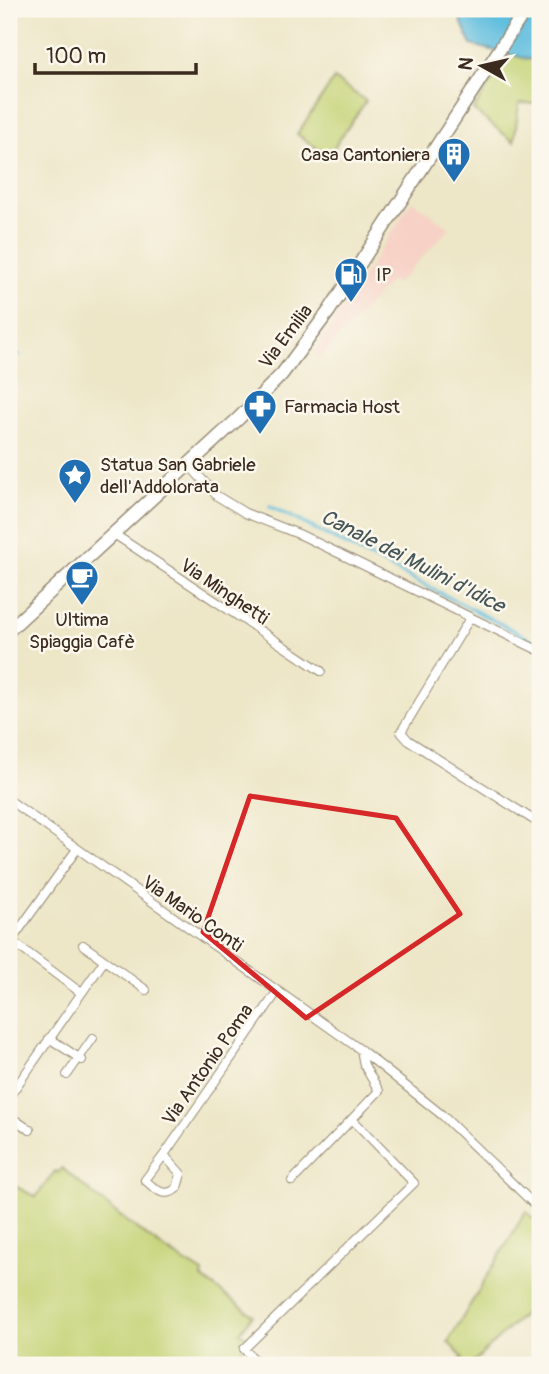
<svg xmlns="http://www.w3.org/2000/svg" width="549" height="1374" font-family="Pangolin,sans-serif">
	<style>
		.built { fill: #f7d1c6 }
		.green { fill: #c4d376; stroke: #807e4a; stroke-width: 2 }
		.water { fill: #60bede; stroke: #4e747e; stroke-width: 2 }
		.lines { fill: none; stroke-linecap: round; stroke-linejoin: round }
		.stream { stroke: #60bede; stroke-width: 3.5 }
		.street-casing { stroke: #948872; stroke-width: 10 }
		.primary-casing { stroke: #948872; stroke-width: 15 }
		.street { stroke: #fff; stroke-width: 8 }
		.primary { stroke: #fff; stroke-width: 12 }
		.marked { fill: none; stroke: #d62828; stroke-width: 5; stroke-linejoin: round }
		.labels { text-anchor: middle; stroke-width: 5; stroke-linejoin: round; paint-order: stroke }
		.poi-label { font-size: 19px; fill: #3b2a1e; stroke: #fbf7ec; text-anchor: start }
		.street-label { font-size: 19px; fill: #3b2a1e; stroke: #fbf7ec }
		.water-label { font-size: 21px; font-style: italic; fill: #465658; stroke: #fbf7ec }
	</style>
	<rect width="100%" height="100%" fill="#fbf7ec"/>
	<filter id="ink" filterUnits="userSpaceOnUse"><feTurbulence type="fractalNoise" baseFrequency=".0143" numOctaves="2"/><feDisplacementMap in="SourceGraphic" scale="14" xChannelSelector="R" yChannelSelector="G"/><feConvolveMatrix kernelMatrix="1 2 1 2 8 2 1 2 1" color-interpolation-filters="sRGB"/></filter>
	<filter id="wash" filterUnits="userSpaceOnUse"><feTurbulence type="fractalNoise" baseFrequency=".00686" numOctaves="4" result="noise"/><feDisplacementMap in="SourceGraphic" scale="28" xChannelSelector="R" yChannelSelector="G"/><feGaussianBlur stdDeviation="1.57" result="paint"/><feColorMatrix in="noise" values="0 0 0 0 0 0 0 0 0 0 0 0 0 0 0 0 0 1.4 0 .05"/><feComposite in="paint" operator="in"/></filter>
	<g filter="url(#wash)">
		<rect width="100%" height="100%" fill="#ede6c7"/>
		<!-- built -->
		<path class="built" d="M412 201 450 228 396 284 391 280 320 358 313 354Z"/>
		<!-- green -->
		<path class="green" d="M538 9 540 104 519 103 514 142 473 110Z
			M334 79 366 101 328 156 297 134Z
			M62 1168C108 1207 151 1243 203 1273L202 1278 253 1315 240 1332 250 1339 229 1365H9V1183L36 1197 55 1171 58 1173Z
			M526 1211 540 1225V1298L471 1365H456L463 1358 448 1342Z"/>
		<!-- water -->
		<path class="water" d="M456 9H540V62L471 45Z"/>
		<g class="lines">
			<!-- stream -->
			<path class="stream" d="M9 354 19 355
				M270 506 540 644"/>
		</g>
	</g>
	<g filter="url(#ink)">
		<g class="lines">
			<defs>
				<path id="street" d="M188 464 217 496 245 513 301 535 540 651
					M114 534 321 671
					M470 618 401 732 408 740 540 824
					M9 800 361 1050 442 1115 540 1210
					M9 939 80 992
					M11 941 77 849
					M83 945 146 990
					M9 958 17 945
					M49 1038 82 1060
					M67 1075 93 1038
					M9 1097 104 961
					M9 1116 30 1130
					M164 1155 277 992
					M164 1155 181 1174 177 1188C165 1199 155 1189 145 1180Z
					M292 1181 352 1119
					M260 1365 244 1349 414 1183 352 1119 379 1091 364 1065 361 1050"/>
				<path id="primary" d="M9 630 239 418 282 374 329 311 526 9"/>
			</defs>
			<!-- street casing -->
			<use href="#street" class="street-casing"/>
			<!-- primary casing -->
			<use href="#primary" class="primary-casing"/>
			<!-- street -->
			<use href="#street" class="street"/>
			<!-- primary -->
			<use href="#primary" class="primary"/>
		</g>
	</g>
	<!-- marked area -->
	<path class="marked" d="M250 796 396 818 460 914 306 1018 203 932Z"/>
	<!-- icons -->
	<defs>
		<symbol id="building-pin" viewBox="-11 -11 22 30"><path d="M0 17L-7.5 6A9.5 9.5 0 1 1 7.5 6Z" fill="#1f6fb2" stroke="#fbf7ec"/><path d="M-4-6H4V6H1V3H-1V6H-4ZM-2.5-4.3h1.7v1.8h-1.7ZM.8-4.3h1.7v1.8H.8ZM-2.5-1h1.7V.8h-1.7ZM.8-1h1.7V.8H.8Z" fill="#fff"/></symbol>
		<symbol id="fuel-pin" viewBox="-11 -11 22 30"><path d="M0 17L-7.5 6A9.5 9.5 0 1 1 7.5 6Z" fill="#1f6fb2" stroke="#fbf7ec"/><path d="M-5.5-6h7V0h2V4h1.3V-2.5L3-4.5l.8-.8L6-3V5H2.5V1h-1V6h-7ZM-4.2-4.7v3.2H.2V-4.7Z" fill="#fff"/></symbol>
		<symbol id="pharmacy-pin" viewBox="-11 -11 22 30"><path d="M0 17L-7.5 6A9.5 9.5 0 1 1 7.5 6Z" fill="#1f6fb2" stroke="#fbf7ec"/><path d="M-2-6h4v4h4v4h-4v4h-4v-4h-4v-4h4Z" fill="#fff"/></symbol>
		<symbol id="sight-pin" viewBox="-11 -11 22 30"><path d="M0 17L-7.5 6A9.5 9.5 0 1 1 7.5 6Z" fill="#1f6fb2" stroke="#fbf7ec"/><path d="M0-6L1.8-2.2L6-1.7L2.9 1.2L3.7 5.4L0 3.3L-3.7 5.4L-2.9 1.2L-6-1.7L-1.8-2.2Z" fill="#fff"/></symbol>
		<symbol id="cafe-pin" viewBox="-11 -11 22 30"><path d="M0 17L-7.5 6A9.5 9.5 0 1 1 7.5 6Z" fill="#1f6fb2" stroke="#fbf7ec"/><path d="M-5.5-4.5H6V0H3Q3 3.5 0 3.5H-2.5Q-5.5 3.5-5.5 0ZM3-3.2v2h1.7v-2ZM-6 4.5H4V6H-6Z" fill="#fff"/></symbol>
	</defs>
	<g fill-rule="evenodd">
		<use href="#building-pin" x="435" y="135" width="38" height="52"/>
		<use href="#fuel-pin" x="332" y="255" width="38" height="52"/>
		<use href="#pharmacy-pin" x="241" y="387" width="38" height="52"/>
		<use href="#sight-pin" x="56" y="456" width="38" height="52"/>
		<use href="#cafe-pin" x="63" y="558" width="38" height="52"/>
	</g>
	<g class="labels">
		<!-- poi labels -->
		<g class="poi-label">
			<text x="430" y="161" text-anchor="end">Casa Cantoniera</text>
			<text x="376" y="281">IP</text>
			<text x="284" y="413">Farmacia Host</text>
			<text x="100" y="471">Statua San Gabriele<tspan x="100" dy="22">dell'Addolorata</tspan></text>
			<text x="82" y="626" text-anchor="middle">Ultima<tspan x="82" dy="22">Spiaggia Cafè</tspan></text>
		</g>
		<!-- street labels -->
		<g class="street-label">
			<text transform="translate(285 336) rotate(-53)" y="7">Via Emilia</text>
			<text transform="translate(225 591) rotate(34)" y="7">Via Minghetti</text>
			<text transform="translate(193 913) rotate(35)" y="7">Via Mario Conti</text>
			<text transform="translate(207 1064) rotate(-55)" y="7">Via Antonio Poma</text>
		</g>
		<!-- water labels -->
		<g class="water-label">
			<text transform="translate(413 561) rotate(27)" y="7">Canale dei Mulini d'Idice</text>
		</g>
	</g>
	<!-- margin -->
	<rect width="549" height="1374" fill="none" stroke="#fbf7ec" stroke-width="35"/>
	<!-- north arrow -->
	<g transform="translate(482 66) rotate(278)" stroke="#fbf7ec" stroke-width="5" paint-order="stroke">
	<path d="M0-5L12 26L0 18L-12 26Z" fill="#3b2a1e"/>
	<text y="-10" font-size="19" font-weight="bold" text-anchor="middle" fill="#3b2a1e">N</text>
	</g>
	<!-- scale -->
	<path d="M35 63v10h161v-10" fill="none" stroke="#3b2a1e" stroke-width="3.5"/>
	<text x="46" y="63" font-size="21" fill="#3b2a1e" stroke="#fbf7ec" stroke-width="5" paint-order="stroke">100 m</text>
</svg>
